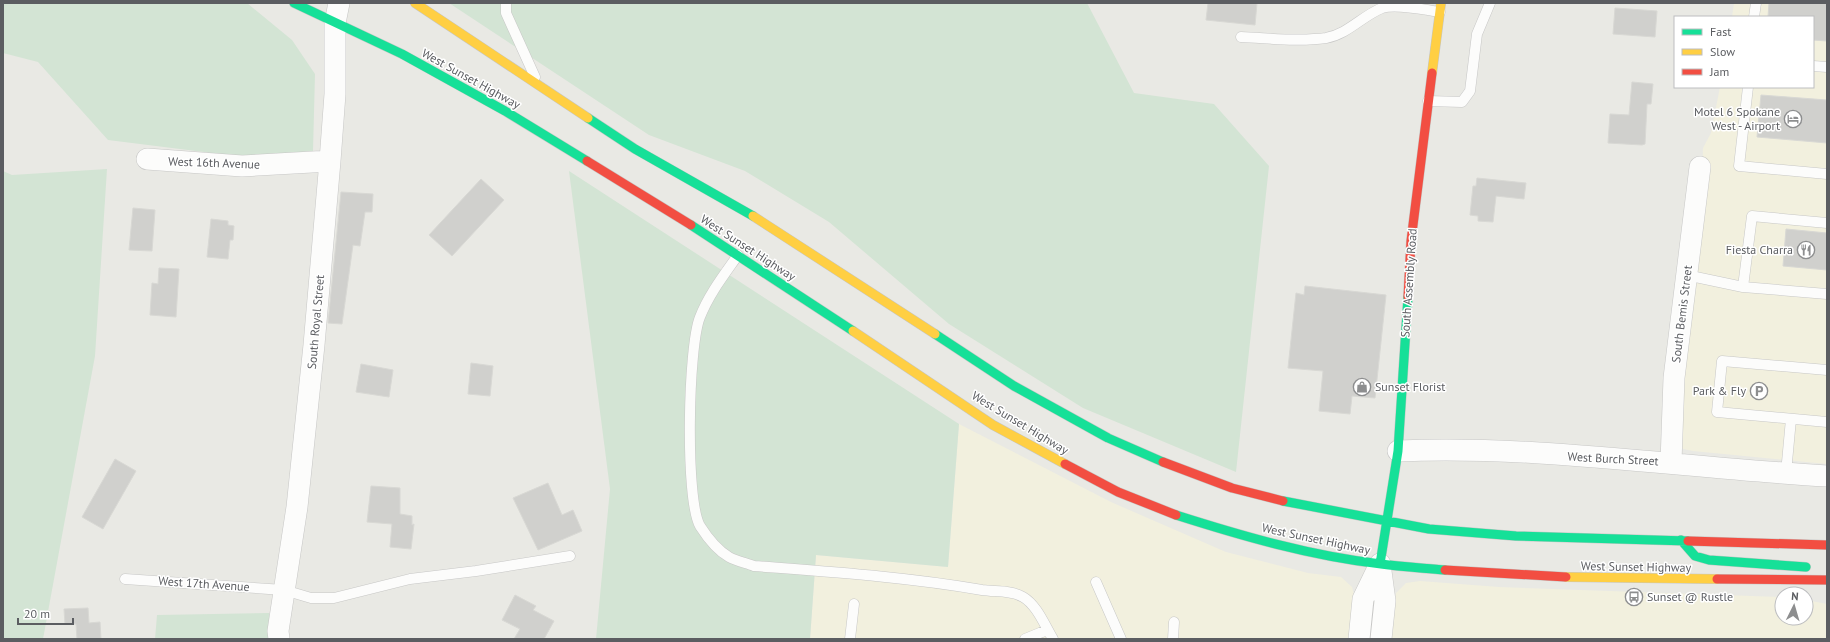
<svg xmlns="http://www.w3.org/2000/svg" width="1830" height="642" font-family="'PT Sans',sans-serif">
	<style>
		.commercial { fill: #f2f0de }
		.green { fill: #d3e4d4 }
		.building { fill: #d0d0cd; stroke: #d8d8d4 }
		.lines { fill: none; stroke-linecap: round; stroke-linejoin: round }
		.lane-casing { stroke: #c7c7c6; stroke-width: 11 }
		.street-casing { stroke: #c7c7c6; stroke-width: 22 }
		.fast-casing { stroke: #c5c6c4; stroke-width: 10 }
		.slow-casing { stroke: #c5c6c4; stroke-width: 10 }
		.jam-casing { stroke: #c5c6c4; stroke-width: 10 }
		.lane { stroke: #fcfcfb; stroke-width: 10 }
		.street { stroke: #fcfcfb; stroke-width: 21 }
		.fast { stroke: #16e098; stroke-width: 9 }
		.slow { stroke: #ffcf43; stroke-width: 9 }
		.jam { stroke: #f24e42; stroke-width: 9 }
		.labels { text-anchor: middle; stroke-width: 3; stroke-linejoin: round; paint-order: stroke }
		.street-label { font-size: 12px; fill: #5b5d61; stroke: #fff }
		.poi-label { font-size: 12px; fill: #5b5d61; stroke: #fff; text-anchor: end }
	</style>
	<rect width="100%" height="100%" fill="#e9e9e4"/>
	<!-- commercial -->
	<path class="commercial" d="M1734 3H1827V464L1693 451 1683 449 1679 441 1678 427 1700 225 1703 148 1711 133 1720 87H1813V17H1732Z
		M959 424 1111 502 1226 552 1308 573 1341 577 1352 587 1355 598 1350 639H810L816 555 948 567Z
		M1420 581 1499 587 1782 597V618H1806V600L1827 604V639H1388L1396 593 1406 583Z"/>
	<!-- green -->
	<path class="green" d="M3 3H247L292 40 315 74 313 151 244 157 108 140 38 62 3 53Z
		M449 3H1087L1134 93 1214 104 1269 166 1236 472 1083 408 949 324 829 222 745 171 649 135Z
		M107 169 95 356 43 639H3V171L12 175Z
		M569 171 959 424 948 567 816 555 810 639H596L610 489Z
		M269 613 271 639H155L157 615Z"/>
	<!-- building -->
	<path class="building" d="M1208 3H1257L1255 25 1206 20Z
		M1769 3H1827V41L1813 40V17H1768Z
		M1615 8 1657 11 1655 37 1613 34Z
		M1632 82 1653 84 1651 104H1647L1645 144 1642 145 1608 143 1610 114 1629 115Z
		M1761 95 1827 100V143L1757 137Z
		M1477 178 1526 183 1524 199 1496 196 1493 222 1478 221V216L1470 215 1473 186H1476Z
		M481 179 504 200 452 256 429 235Z
		M341 192 373 194 372 212H365L360 246 353 245 342 324 328 323Z
		M133 208 155 210 152 251 129 250Z
		M211 219 228 221V225L234 226 233 240H230L228 259 207 257Z
		M1786 229 1827 233V270L1783 266Z
		M159 268 179 269 176 317 150 315 152 283 158 284Z
		M1305 286 1386 295 1375 398 1352 396 1350 414 1319 411 1323 371 1288 368 1296 293 1304 295Z
		M471 363 493 366 490 396 468 394Z
		M361 364 393 370 389 397 356 392Z
		M115 459 136 471 103 529 82 517Z
		M548 483 562 515 573 510 582 531 538 550 513 498Z
		M371 486 400 488V514L412 516V525L414 524 411 549 390 547 392 524 367 522Z
		M515 595 536 606 533 610 554 621 544 639H514L520 629 502 620Z
		M88 608 89 623 100 622 101 639H77L76 624H65L64 609Z"/>
	<g class="lines">
		<defs>
			<path id="lane" d="M506 3V13L535 77
				M1754 17 1756 3
				M1241 37C1268 38 1298 42 1326 38 1348 34 1362 16 1382 8 1396 3 1425 10 1440 12
				M1813 66 1827 67
				M1748 87 1739 166 1827 174
				M1428 101 1462 102 1470 91 1477 34 1490 3
				M738 255C724 275 709 294 700 317 688 346 685 500 700 526 707 537 717 550 729 557 736 561 746 563 754 566 831 572 907 577 982 590 996 592 1011 590 1023 597 1037 605 1045 626 1053 639
				M1686 275 1743 287 1827 294
				M1743 287 1752 216 1827 223
				M1827 370 1722 361 1717 412 1827 422
				M1786 473 1791 419
				M125 579 284 590 311 598H334L410 579 476 571 570 556
				M1096 582 1121 639
				M850 639 854 604
				M1025 639 1047 630
				M1173 639 1174 622"/>
			<path id="street" d="M147 159 242 166 330 161
				M1398 451C1541 445 1684 468 1827 476
				M1671 462 1674 378 1700 167
				M1380 564 1385 601 1381 639
				M279 639 278 631 297 507 314 345 330 161 335 94V23L339 3
				M1359 639 1363 599 1380 564"/>
			<path id="fast" d="M294 3 402 54 505 111 587 161
				M588 118 635 149 753 216
				M691 225 853 331
				M935 334 1014 386 1108 438 1163 462
				M1283 501 1429 529 1516 536 1688 541
				M1176 515C1242 536 1311 556 1381 564 1402 567 1424 568 1445 570
				M1681 540 1695 556 1709 560 1806 567
				M1380 564 1398 451 1408 297"/>
			<path id="slow" d="M415 3 588 118
				M1432 73 1441 3
				M753 216 935 334
				M853 331 993 425 1065 464
				M1566 577 1717 579"/>
			<path id="jam" d="M587 161 691 225
				M1408 297 1411 241 1432 73
				M1163 462 1232 488 1283 501
				M1065 464 1118 492 1176 515
				M1688 541 1827 545
				M1445 570 1566 577
				M1717 579 1827 580"/>
		</defs>
		<!-- lane casing -->
		<use href="#lane" class="lane-casing"/>
		<!-- street casing -->
		<use href="#street" class="street-casing"/>
		<!-- fast casing -->
		<use href="#fast" class="fast-casing"/>
		<!-- slow casing -->
		<use href="#slow" class="slow-casing"/>
		<!-- jam casing -->
		<use href="#jam" class="jam-casing"/>
		<!-- lane -->
		<use href="#lane" class="lane"/>
		<!-- street -->
		<use href="#street" class="street"/>
		<!-- fast -->
		<use href="#fast" class="fast"/>
		<!-- slow -->
		<use href="#slow" class="slow"/>
		<!-- jam -->
		<use href="#jam" class="jam"/>
	</g>
	<!-- icons -->
	<defs>
		<symbol id="hotel-ring" viewBox="-11 -11 22 22"><circle r="9.5" fill="#fff" stroke="#8d8e8f" stroke-width="1.5"/><path d="M-6-4.5h1.5V1H6V5H4.5V3h-9V5H-6ZM-4 0a1.8 1.8 0 1 1 3.6 0ZM.5 0V-2.5h3Q6-2.5 6 0Z" fill="#8d8e8f"/></symbol>
		<symbol id="restaurant-ring" viewBox="-11 -11 22 22"><circle r="9.5" fill="#fff" stroke="#8d8e8f" stroke-width="1.5"/><path d="M-5-6h1v4h1v-4h1v4h1v-4h1v5L-1.5 .5V6h-2V.5L-5-1ZM5-6V6H3V1.5H1.5Q1.5-4 5-6Z" fill="#8d8e8f"/></symbol>
		<symbol id="shop-ring" viewBox="-11 -11 22 22"><circle r="9.5" fill="#fff" stroke="#8d8e8f" stroke-width="1.5"/><path d="M-5-2.5h2.3a2.7 3.5 0 0 1 5.4 0H5L5.5 6h-11ZM-1.5-2.5h3a1.5 2.3 0 0 0-3 0Z" fill="#8d8e8f"/></symbol>
		<symbol id="parking-ring" viewBox="-11 -11 22 22"><circle r="9.5" fill="#fff" stroke="#8d8e8f" stroke-width="1.5"/><path d="M-3.5-5.5H1a3.5 3.5 0 0 1 0 7H-1V5.5H-3.5ZM-1-3.4V-.6H.8a1.4 1.4 0 0 0 0-2.8Z" fill="#8d8e8f"/></symbol>
		<symbol id="bus-ring" viewBox="-11 -11 22 22"><circle r="9.5" fill="#fff" stroke="#8d8e8f" stroke-width="1.5"/><path d="M-5-6H5V4H4V6H2V4H-2V6H-4V4H-5ZM-3.5-4V0h7V-4ZM-3.5 1.2v1.5H-2V1.2ZM2 1.2v1.5H3.5V1.2Z" fill="#8d8e8f"/></symbol>
	</defs>
	<g fill-rule="evenodd">
		<use href="#hotel-ring" x="1783" y="109" width="20" height="20"/>
		<use href="#restaurant-ring" x="1796" y="240" width="20" height="20"/>
		<use href="#shop-ring" x="1352" y="377" width="20" height="20"/>
		<use href="#parking-ring" x="1749" y="381" width="20" height="20"/>
		<use href="#bus-ring" x="1624" y="587" width="20" height="20"/>
	</g>
	<g class="labels">
		<!-- street labels -->
		<g class="street-label">
			<text transform="translate(471 79) rotate(29)" y="4">West Sunset Highway</text>
			<text transform="translate(214 163) rotate(2)" y="4">West 16th Avenue</text>
			<text transform="translate(748 248) rotate(33)" y="4">West Sunset Highway</text>
			<text transform="translate(1409 283) rotate(-86)" y="4">South Assembly Road</text>
			<text transform="translate(1682 314) rotate(-83)" y="4">South Bemis Street</text>
			<text transform="translate(316 322) rotate(-85)" y="4">South Royal Street</text>
			<text transform="translate(1020 423) rotate(31)" y="4">West Sunset Highway</text>
			<text transform="translate(1613 459) rotate(3)" y="4">West Burch Street</text>
			<text transform="translate(1316 539) rotate(12)" y="4">West Sunset Highway</text>
			<text transform="translate(1636 567) rotate(1)" y="4">West Sunset Highway</text>
			<text transform="translate(204 584) rotate(4)" y="4">West 17th Avenue</text>
		</g>
		<!-- poi labels -->
		<g class="poi-label">
			<text x="1780" y="116">Motel 6 Spokane<tspan x="1780" dy="14">West - Airport</tspan></text>
			<text x="1793" y="254">Fiesta Charra</text>
			<text x="1375" y="391" text-anchor="start">Sunset Florist</text>
			<text x="1746" y="395">Park &amp; Fly</text>
			<text x="1647" y="601" text-anchor="start">Sunset @ Rustle</text>
		</g>
	</g>
	<!-- border -->
	<rect width="1830" height="642" fill="none" stroke="#5b5d61" stroke-width="8"/>
	<!-- legend -->
	<rect x="1674" y="16" width="140" height="72" fill="#ffffff" stroke="#bdbec0"/>
	<rect x="1682" y="29" width="20" height="6" fill="#16e098" stroke="#bdbec0"/>
	<text x="1710" y="36" font-size="12" fill="#5b5d61">Fast</text>
	<rect x="1682" y="49" width="20" height="6" fill="#ffcf43" stroke="#bdbec0"/>
	<text x="1710" y="56" font-size="12" fill="#5b5d61">Slow</text>
	<rect x="1682" y="69" width="20" height="6" fill="#f24e42" stroke="#bdbec0"/>
	<text x="1710" y="76" font-size="12" fill="#5b5d61">Jam</text>
	<!-- north arrow -->
	<g transform="translate(1794 606) rotate(5)"><circle r="19" fill="#ffffff" stroke="#bdbec0"/>
	<path d="M0-3L7 15L0 10L-7 15Z" fill="#8d8e8f"/>
	<text y="-6" font-size="11" font-weight="bold" text-anchor="middle" fill="#5b5d61">N</text>
	</g>
	<!-- scale -->
	<path d="M18 618v6h55v-6" fill="none" stroke="#5b5d61" stroke-width="2"/>
	<text x="24" y="618" font-size="12" fill="#5b5d61" stroke="#ffffff" stroke-width="3" paint-order="stroke">20 m</text>
</svg>
